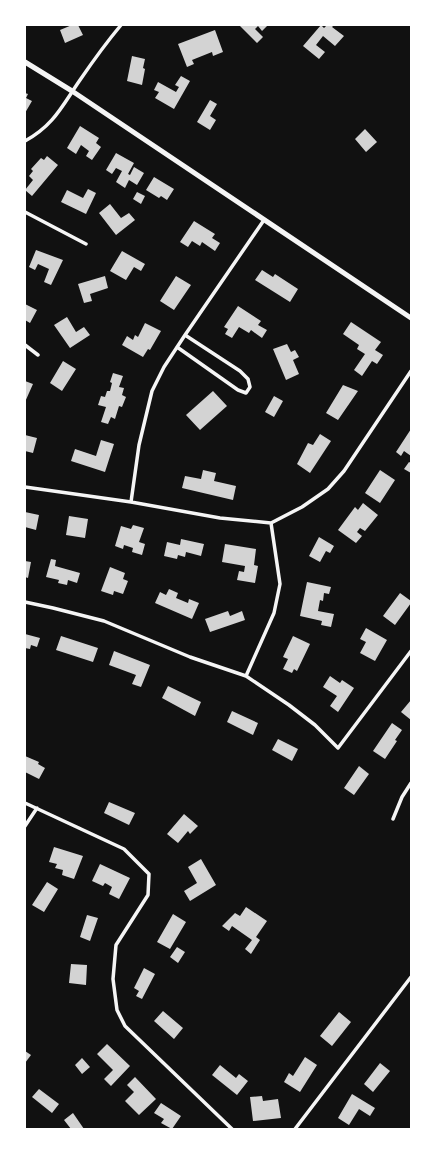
<svg xmlns="http://www.w3.org/2000/svg" width="436" height="1154" font-family="'Crimson Pro',serif">
	<style>
		.building { fill: #d3d3d3 }
		.lines { fill: none; stroke-linecap: round; stroke-linejoin: round }
		.minor { stroke: #f5f5f5; stroke-width: 3.5 }
		.secondary { stroke: #f5f5f5; stroke-width: 5 }
	</style>
	<rect width="100%" height="100%" fill="#111"/>
	<!-- building -->
	<path class="building" d="M72 25H78L83 35 65 43 60 30Z
		M239 25H268L262 31 258 26 255 29 263 37 257 43Z
		M321 25 324 28 327 25H334L332 27 344 36 335 46 323 36 316 45 325 52 319 59 303 46Z
		M215 30 223 52 213 56 212 52 192 60 194 64 187 67 178 44Z
		M132 56 145 59 143 68 145 69 142 85 127 81Z
		M181 76 190 81 174 109 155 98 159 92 154 90 158 82 176 92 179 87 175 85Z
		M25 93 28 94 26 98 32 101 25 113Z
		M210 100 217 104 210 116 216 120 210 130 197 122Z
		M80 126 99 138 96 143 101 147 92 160 86 156 89 151 81 145 76 154 67 148Z
		M365 129 377 142 366 152 355 139Z
		M116 153 134 163 128 174 130 175 134 167 144 173 137 185 129 180 125 188 116 182 122 171 116 168 112 174 106 170Z
		M47 156 58 165 32 196 25 190 33 180 29 176 33 171 31 169 41 158 44 160Z
		M154 177 174 189 167 200 161 196 159 198 146 190Z
		M88 189 96 193 86 214 61 202 67 190 83 198Z
		M137 192 145 196 141 204 133 199Z
		M110 204 121 218 129 213 135 220 116 235 99 213Z
		M194 221 215 234 212 238 220 243 215 251 202 242 200 246 192 241 188 247 180 242Z
		M36 250 63 260 51 285 44 282 49 269 38 264 35 270 29 267Z
		M122 251 145 264 141 271 134 267 126 280 110 271Z
		M262 270 273 277 275 274 298 289 290 302 255 280Z
		M105 276 108 288 90 294 92 301 84 303 78 284Z
		M176 276 191 285 174 310 160 301Z
		M25 304 37 310 30 323 25 320Z
		M238 306 261 321 258 325 267 330 262 338 251 330 249 333 239 327 232 338 225 334 228 329 224 327Z
		M67 317 76 332 84 327 90 335 70 348 54 325Z
		M351 322 381 342 375 350 383 355 377 364 372 361 362 376 354 370 365 354 357 349 359 345 343 334Z
		M145 323 161 331 150 350 148 349 143 357 122 345 127 336 133 340 135 335 138 337Z
		M287 344 291 352 295 350 299 357 293 360 299 374 286 380 273 349Z
		M63 361 76 369 62 391 50 383Z
		M113 373 123 376 119 387 124 388 122 395 126 397 122 407 119 406 115 419 111 417 108 424 101 422 106 407 98 405 101 396 105 397 107 391H110L112 383 110 382Z
		M25 381 33 384 25 402Z
		M343 385 358 391 338 420 326 413Z
		M213 391 227 406 200 430 186 415Z
		M274 396 283 401 274 417 265 412Z
		M411 429V456L404 451 401 456 396 452Z
		M320 434 331 441 310 473 297 464 308 443 313 445Z
		M25 435 37 438 33 453 25 451Z
		M101 440 114 444 105 472 71 461 75 449 96 456Z
		M409 462 411 463V473L404 469Z
		M203 470 216 473 214 481 236 486 233 500 182 488 185 476 201 479Z
		M380 470 395 480 380 503 365 493Z
		M363 503 378 515 365 531 360 528 357 532 362 536 356 543 338 530 355 507 358 510Z
		M25 512 39 515 36 530 25 527Z
		M69 516 88 519 85 538 66 535Z
		M133 525 144 528 139 542 145 544 142 555 132 552 133 548 124 545 123 549 115 546 121 526 131 529Z
		M319 537 334 546 330 553 326 551 320 562 309 556Z
		M181 539 204 544 201 556 186 552 185 557 178 555 177 559 164 556 167 542 180 545Z
		M225 544 256 549 254 565 258 566 255 583 237 580 239 571 244 572 245 566 222 562Z
		M51 559 56 560 55 566 80 573 77 583 68 580 67 585 58 583 59 580 46 577Z
		M25 561 31 562 28 578 25 577Z
		M110 567 125 573 123 579 128 581 123 594 114 591 113 595 101 591Z
		M307 582 331 587 329 594 324 593 323 601 320 600 318 611 334 614 331 627 321 625 322 621 300 616Z
		M169 589 178 593 176 598 188 603 189 599 199 603 192 619 155 603 160 592 166 595Z
		M400 593 411 601V603L395 625 383 616Z
		M228 611 230 616 242 611 245 620 210 632 205 619Z
		M366 628 387 640 375 661 360 653 366 642 360 639Z
		M25 634 40 638 37 647 31 645 30 649 25 648Z
		M61 636 98 648 93 662 56 650Z
		M293 636 310 644 297 671 294 669 292 673 283 669 288 659 283 657Z
		M114 651 150 665 141 687 132 684 136 675 109 665Z
		M330 676 340 683 342 680 354 688 338 712 330 706 337 696 323 687Z
		M168 686 201 702 195 716 162 698Z
		M411 700V720L401 712Z
		M232 711 258 723 253 735 227 722Z
		M392 723 402 730 395 740 397 741 385 759 373 751Z
		M278 739 298 749 292 761 272 750Z
		M25 756 39 762 38 764 45 768 39 779 25 772Z
		M359 766 369 774 354 795 344 788Z
		M109 802 135 813 129 825 104 813Z
		M184 814 198 826 190 834 188 831 178 843 167 834Z
		M54 847 83 856 74 879 62 875 63 870 55 868 57 864 49 862Z
		M201 859 216 885 190 901 184 891 197 883 188 867Z
		M100 864 130 878 119 899 109 894 112 887 105 883 103 886 92 881Z
		M47 882 58 889 44 912 32 905Z
		M246 907 267 921 256 937 260 940 251 954 245 949 252 940 232 926 229 931 222 926 235 913 240 916Z
		M173 914 186 922 170 949 157 942Z
		M87 915 98 918 90 941 80 937Z
		M177 947 185 952 178 963 170 957Z
		M71 964 87 965 86 985 69 983Z
		M144 968 155 974 142 999 136 996 139 991 134 988Z
		M163 1011 183 1028 174 1039 154 1021Z
		M339 1012 351 1022 332 1046 320 1036Z
		M107 1044 130 1066 111 1086 104 1079 113 1070 97 1054Z
		M25 1051 31 1055 25 1063Z
		M305 1057 317 1065 300 1092 284 1082 289 1073 293 1076Z
		M82 1058 90 1067 82 1074 75 1065Z
		M380 1063 390 1071 373 1092 364 1084Z
		M220 1065 236 1078 239 1074 248 1081 237 1095 212 1075Z
		M135 1077 156 1099 139 1115 125 1101 134 1092 127 1085Z
		M39 1089 59 1104 52 1113 32 1097Z
		M352 1094 375 1108 370 1116 359 1109 349 1125 338 1118Z
		M262 1096 263 1101 278 1099 281 1118 253 1121 250 1097Z
		M161 1103 181 1116 172 1129 161 1123 164 1119 154 1113Z
		M73 1113 84 1129H71L64 1120Z"/>
	<g class="lines">
		<!-- minor -->
		<path class="minor" d="M25 141C54 125 62 106 80 80 93 61 106 43 121 25
			M25 212 86 244
			M25 345 38 355
			M177 347 238 390 246 393 250 387 248 379 240 371 185 335
			M25 487 131 502 220 518 271 523 302 507 328 489 344 471 411 371
			M131 502 139 445 152 391 164 367 185 335 264 220
			M25 602 53 608 104 621 190 657 246 676 289 705 315 725 338 748 411 651
			M246 676 274 613 280 584 271 523
			M25 803 124 849 149 874 148 895 116 945 113 979 117 1010 125 1026 232 1129
			M393 819 402 797 411 783
			M25 826 37 808
			M295 1129 411 977"/>
		<!-- secondary -->
		<path class="secondary" d="M25 62 72 91 411 318"/>
	</g>
	<!-- border -->
	<rect width="436" height="1154" fill="none" stroke="#ffffff" stroke-width="52"/>
</svg>
